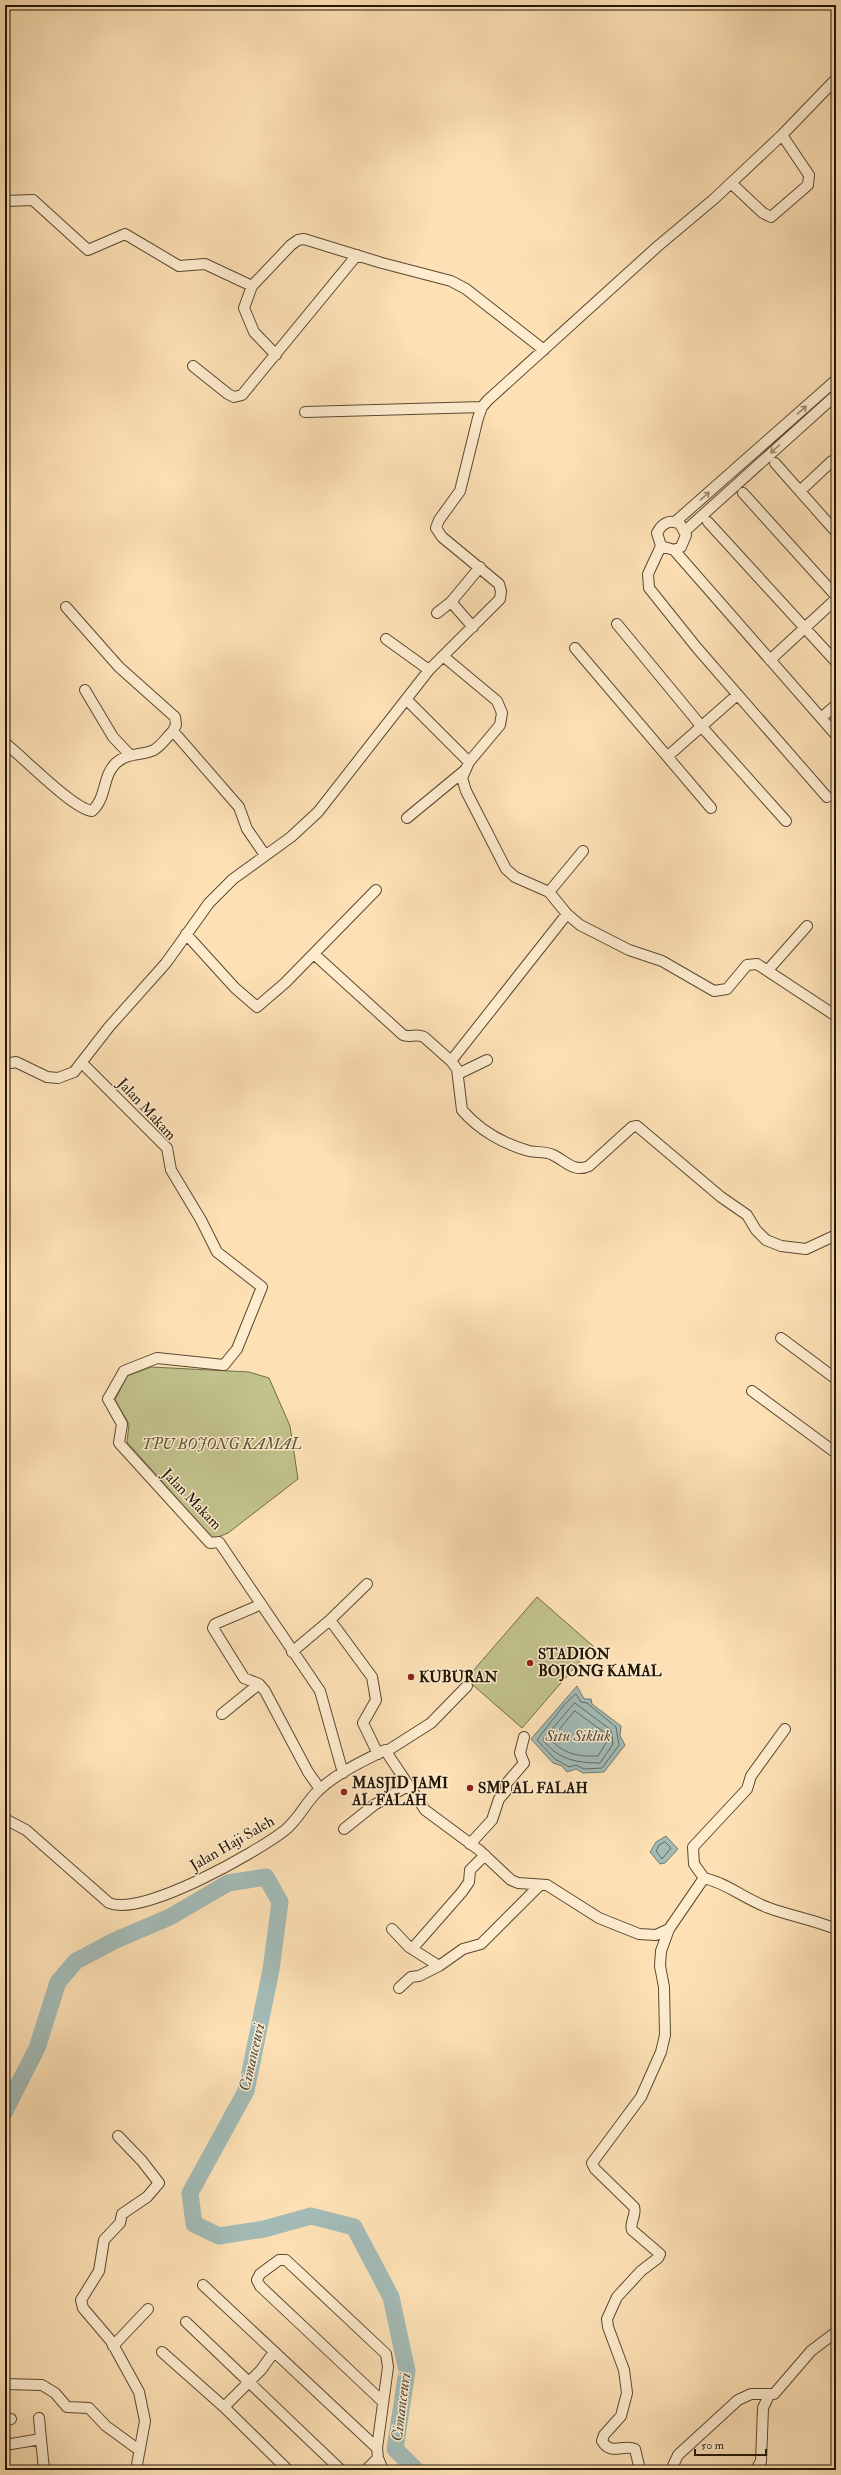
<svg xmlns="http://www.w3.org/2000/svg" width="841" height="2475" font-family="'IM FELL Double Pica',serif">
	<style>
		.green { fill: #c2c28c; stroke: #726c48 }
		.water { fill: #a3bbb7; stroke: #707970 }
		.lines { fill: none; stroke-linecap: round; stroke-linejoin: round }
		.shore { stroke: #63685e; stroke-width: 1 }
		.river { stroke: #a3bbb7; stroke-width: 17 }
		.minor-casing { stroke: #5a4931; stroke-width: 12 }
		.minor { stroke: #feeccf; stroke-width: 10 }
		.oneway { stroke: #9b8c74 }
		.poi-dot { fill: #8f2418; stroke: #feeccf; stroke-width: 1.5 }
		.labels { text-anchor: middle; stroke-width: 3; stroke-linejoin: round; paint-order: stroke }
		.street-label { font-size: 15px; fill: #231605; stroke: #feeccf }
		.park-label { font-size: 15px; font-style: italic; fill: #5b5234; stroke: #feeccf }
		.poi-label { font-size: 15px; font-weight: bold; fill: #231605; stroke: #feeccf; text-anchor: start }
		.water-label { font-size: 16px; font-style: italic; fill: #505043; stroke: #feeccf }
	</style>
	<rect width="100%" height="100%" fill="#fde1b5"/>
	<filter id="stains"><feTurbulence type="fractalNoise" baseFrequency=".005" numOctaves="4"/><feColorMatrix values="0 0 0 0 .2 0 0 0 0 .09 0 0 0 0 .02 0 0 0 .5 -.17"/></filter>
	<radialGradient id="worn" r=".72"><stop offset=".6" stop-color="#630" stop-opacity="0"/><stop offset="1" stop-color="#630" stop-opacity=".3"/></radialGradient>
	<!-- green -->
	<path class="green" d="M151 1367 249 1372 269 1378 290 1426 298 1479 228 1533 213 1539 127 1442 129 1424 115 1400 127 1376Z
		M537 1597 593 1646 522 1728 466 1679Z"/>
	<!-- water -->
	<path class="water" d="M577 1686 584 1699H591L592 1704 621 1726 620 1736 625 1745 604 1772 583 1773 576 1769 567 1772 562 1766 553 1763 531 1739Z
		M666 1836 678 1849 665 1863 660 1864 650 1852 656 1842Z"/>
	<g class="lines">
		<!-- shore -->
		<path class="shore" d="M576 1694 581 1702 587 1703 616 1727 619 1745 602 1768 584 1769 576 1765 569 1767 555 1759 537 1740 564 1705Z
			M575 1703 611 1730 613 1744 600 1763C578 1763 558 1760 543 1740Z
			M575 1711 605 1733 606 1743 598 1756C579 1757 564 1754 551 1740Z
			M665 1842 671 1848 662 1859 656 1851 659 1845Z"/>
		<!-- river -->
		<path class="river" d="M5 2111 37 2048 58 1982 76 1961 116 1940 170 1917 228 1883 266 1877 280 1902 271 1970 246 2091 190 2193 194 2224 219 2236 264 2229 311 2216 354 2227 391 2297 407 2371 395 2449 416 2470"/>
		<defs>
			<path id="minor" d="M731 183 763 213 771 217 808 185 809 175 782 135
				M5 201 33 200 88 250 125 234 179 266 205 264 252 286
				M276 355 254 332 244 308 252 286 291 245 298 240 304 239 382 263 451 281 466 289 544 350
				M193 366 228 394 234 397 242 395 357 255
				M305 412 482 407
				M775 463 836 532
				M800 491 832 461 836 466
				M743 493 836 596
				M675 522 836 380
				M708 522 836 662
				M685 531 836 395
				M661 546 648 574 649 588 697 648 827 797
				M674 550 681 547 686 535 680 524C670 519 662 523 657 533L661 546 674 550 836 735
				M451 602 473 627
				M66 607 119 667 175 717 176 725 173 731
				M437 613 451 602 480 567
				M617 624 702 727 786 821
				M386 639 429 670
				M575 648 711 808
				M443 656 497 701 502 713 500 725 469 762 462 778 466 791 506 869 515 877 549 892 567 914 580 925 629 950 662 961 714 991 727 989 747 965 757 964 836 1016
				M770 660 836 599
				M85 690 113 737 130 755
				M407 700 469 762
				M821 718 836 705
				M5 743C23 757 73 809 92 811 107 798 102 776 116 763 128 752 141 756 154 750 161 746 167 737 173 731L239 807 247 829 265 855
				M668 756 737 695
				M407 818 464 771
				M549 892 583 851
				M186 934 235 988 257 1007 285 983 376 890
				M314 954 403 1035C410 1038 416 1033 424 1037L451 1061 457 1069 462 1110C479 1130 504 1144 529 1151 537 1153 546 1151 553 1155 566 1161 574 1173 589 1166L632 1127 637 1126 721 1197 747 1215 756 1230 766 1240 781 1246 806 1249 836 1235
				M768 970 807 926
				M451 1061 567 914
				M82 1063 167 1148 171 1170 201 1220 217 1252 262 1287 237 1349 224 1365 157 1358 124 1371 108 1399 122 1424 119 1443 210 1543 219 1542 320 1691 343 1773
				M5 1064 16 1062 47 1077 58 1078 74 1072 109 1027 166 963 209 903 233 879 291 837 318 812 429 670 500 599 501 591 499 584 442 537 436 528 439 520 460 491 478 418 482 407 488 400 658 246 714 199 782 135 836 79
				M458 1074 487 1060
				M781 1338 836 1379
				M752 1391 836 1453
				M367 1584 330 1620 372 1677 376 1700 363 1723 378 1754
				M255 1607 215 1624 213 1628 244 1678 259 1684 265 1691 308 1772 320 1789
				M292 1652 330 1620
				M222 1714 259 1684
				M387 1751 431 1723 467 1686
				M5 1819 26 1830 109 1903C143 1917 255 1853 284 1831 297 1821 304 1806 315 1794 333 1775 361 1762 385 1750L425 1810 479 1850 511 1880 518 1883 547 1885 599 1918 639 1934 656 1935 669 1929
				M344 1829 374 1805 408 1786
				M470 1844 492 1820 499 1799 506 1791V1784L524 1763 520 1753 524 1737
				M704 1878 694 1864 693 1847 747 1789 751 1776 785 1729
				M392 1929 409 1947 439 1966
				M412 1949 462 1892 469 1882 470 1870 485 1855
				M399 1988 411 1977 419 1976 439 1966 463 1949 481 1944 540 1885
				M118 2136 142 2161 159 2183 147 2197 122 2214 120 2223 104 2240 99 2271 81 2300 83 2308 111 2341 139 2392 145 2421 136 2470
				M203 2285 377 2448
				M186 2322 341 2470
				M113 2346 148 2309
				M162 2352 224 2407
				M274 2352 261 2370 224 2407 288 2470
				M5 2384 42 2385 55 2393 67 2407 89 2408 106 2426 139 2450
				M382 2401 260 2286 257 2280 260 2274 279 2260H286L386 2354 388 2367 377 2448 378 2458 383 2470
				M39 2418 44 2470
				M5 2420 11 2419
				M5 2445 41 2439
				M366 2470 378 2458
				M640 2470 635 2449C623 2444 611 2456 602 2441L604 2435 621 2416 627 2393 624 2370 608 2327 607 2319 617 2297 641 2271 658 2258 660 2254 632 2230C629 2222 637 2216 634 2207L595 2169 592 2163 641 2097 661 2052 665 2035 664 1987 660 1966 661 1951 669 1929 704 1878C727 1883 746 1900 769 1908 791 1916 814 1920 836 1929
				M671 2470 678 2455 738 2400 751 2394H774L811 2351 836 2332
				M756 2470 761 2461 763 2408 769 2395"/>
		</defs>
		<!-- minor casing -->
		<use href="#minor" class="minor-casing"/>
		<!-- minor -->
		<use href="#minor" class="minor"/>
	</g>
	<!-- one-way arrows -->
	<defs><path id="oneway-shaft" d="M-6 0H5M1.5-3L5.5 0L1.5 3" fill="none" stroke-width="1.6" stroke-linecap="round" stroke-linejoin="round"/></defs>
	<g class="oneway">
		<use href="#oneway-shaft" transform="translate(802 410) rotate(-41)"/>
		<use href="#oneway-shaft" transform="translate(775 449) rotate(138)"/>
		<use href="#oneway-shaft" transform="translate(705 496) rotate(-41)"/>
	</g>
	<!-- markers -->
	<g class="poi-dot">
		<circle cx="530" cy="1663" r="4"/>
		<circle cx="411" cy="1677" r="4"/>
		<circle cx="470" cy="1788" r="4"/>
		<circle cx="344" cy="1792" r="4"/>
	</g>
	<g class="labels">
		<!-- street labels -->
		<g class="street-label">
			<text transform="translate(147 1109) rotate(47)" y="5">Jalan Makam</text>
			<text transform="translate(192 1499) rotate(46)" y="5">Jalan Makam</text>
			<text transform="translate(232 1843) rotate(-30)" y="5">Jalan Haji Saleh</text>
		</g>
		<!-- park labels -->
		<g class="park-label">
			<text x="222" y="1449">TPU BOJONG KAMAL</text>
		</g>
		<!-- poi labels -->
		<g class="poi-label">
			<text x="538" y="1659">STADION<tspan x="538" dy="17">BOJONG KAMAL</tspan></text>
			<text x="419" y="1682">KUBURAN</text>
			<text x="352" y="1788">MASJID JAMI<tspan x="352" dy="17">AL FALAH</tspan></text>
			<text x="478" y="1793">SMP AL FALAH</text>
		</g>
		<!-- water labels -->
		<g class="water-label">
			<text x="578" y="1741">Situ Sikluk</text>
			<text transform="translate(251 2057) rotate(-77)" y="6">Cimanceuri</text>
			<text transform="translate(400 2407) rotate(-83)" y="6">Cimanceuri</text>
		</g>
	</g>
	<!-- margin -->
	<rect width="841" height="2475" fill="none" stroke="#fde1b5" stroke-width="20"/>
	<rect x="6" y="6" width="829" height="2463" fill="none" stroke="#231605" stroke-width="2"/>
	<rect x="10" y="10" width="821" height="2455" fill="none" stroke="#231605"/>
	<!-- scale -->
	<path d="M695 2449v6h71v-6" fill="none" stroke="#231605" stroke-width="2"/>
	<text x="701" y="2449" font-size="12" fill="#231605" stroke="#feeccf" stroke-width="3" paint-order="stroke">50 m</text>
	<rect width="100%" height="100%" filter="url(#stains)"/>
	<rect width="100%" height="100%" fill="url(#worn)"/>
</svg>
